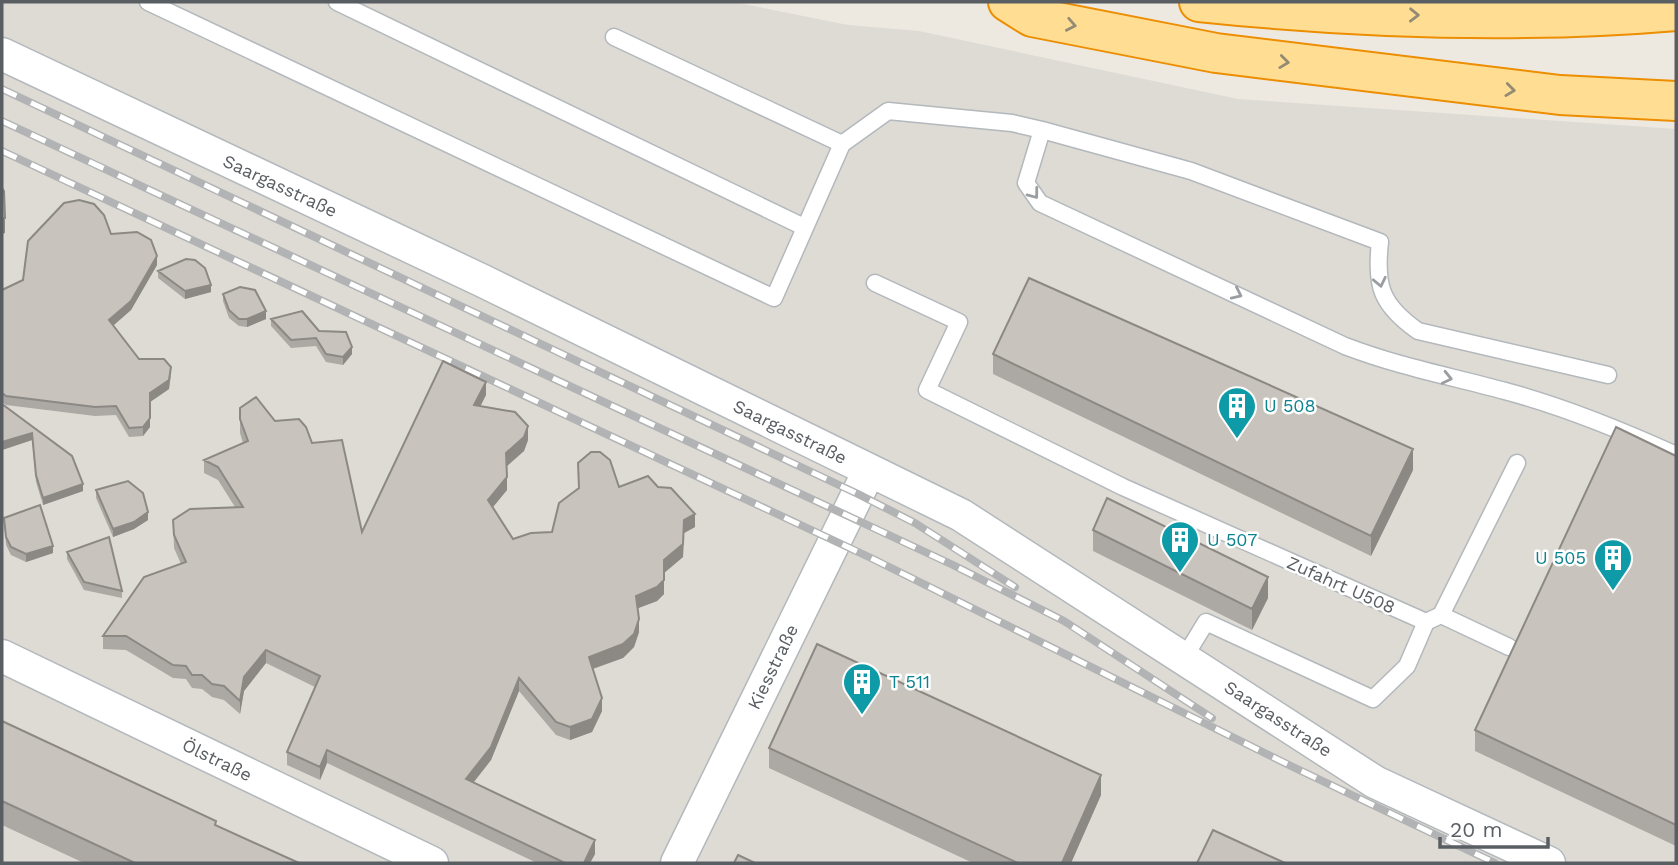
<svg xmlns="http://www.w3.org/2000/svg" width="1678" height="865" font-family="'Work Sans',sans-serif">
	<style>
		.industrial { fill: #dedbd5 }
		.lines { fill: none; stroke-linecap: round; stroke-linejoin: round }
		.service-casing { stroke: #b3b8bc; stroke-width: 19 }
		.minor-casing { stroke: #b3b8bc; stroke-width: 35 }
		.trunk-casing { stroke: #ed8d00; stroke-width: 42 }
		.service { stroke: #fff; stroke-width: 16 }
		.minor { stroke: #fff; stroke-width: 32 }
		.trunk { stroke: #ffde94; stroke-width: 38 }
		.rail-casing { stroke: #b2b3b4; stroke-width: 8 }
		.rail { stroke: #fff; stroke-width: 5; stroke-dasharray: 16; stroke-linecap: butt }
		.wall { fill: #aca8a3 }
		.shaded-wall { fill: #8c8884 }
		.building { fill: #c8c3bd; stroke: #8c8884; stroke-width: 2 }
		.oneway { stroke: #938b74 }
		.oneway2 { stroke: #9b9ea1 }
		.labels { text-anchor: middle; stroke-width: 5; stroke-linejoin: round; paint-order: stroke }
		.street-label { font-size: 18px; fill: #595e63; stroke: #fff }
		.culture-label { font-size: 18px; fill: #0d838f; stroke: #fff; text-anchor: start }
	</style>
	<rect width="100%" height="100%" fill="#ede9e0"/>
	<!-- industrial -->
	<path class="industrial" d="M2 2H734L848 25 919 31 1238 99 1676 129V863H2Z"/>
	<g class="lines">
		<defs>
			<path id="service" d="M148 2 774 298 842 144 888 111 1012 123 1042 130 1191 171 1380 242C1375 286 1381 305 1418 331L1608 375
				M337 2 804 227
				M614 37 842 144
				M1042 130 1026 183 1040 203 1345 346C1400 367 1450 376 1505 391 1565 407 1621 430 1676 455
				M875 283 959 322 927 390 1123 487 1426 622 1407 666 1373 699 1206 622 1184 658
				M1441 615 1509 647
				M1426 622 1441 615 1517 463"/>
			<path id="minor" d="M2 54 483 281 961 515 1375 782 1549 863
				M2 656 432 863
				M677 863 869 471"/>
			<path id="trunk" d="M1008 2 1032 17 1216 53 1560 95 1676 101
				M1199 2C1353 18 1522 24 1676 11"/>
		</defs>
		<!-- service casing -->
		<use href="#service" class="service-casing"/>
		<!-- minor casing -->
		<use href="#minor" class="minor-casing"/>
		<!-- trunk casing -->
		<use href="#trunk" class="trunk-casing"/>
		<!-- service -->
		<use href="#service" class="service"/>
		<!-- minor -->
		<use href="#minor" class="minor"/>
		<!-- trunk -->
		<use href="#trunk" class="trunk"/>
		<defs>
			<path id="rail" d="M2 89 858 494 915 523 1015 587
				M2 121 953 565 1064 621 1212 718
				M2 151 871 558 1293 767 1495 863"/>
		</defs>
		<!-- rail casing -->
		<use href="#rail" class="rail-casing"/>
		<!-- rail -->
		<use href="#rail" class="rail"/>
	</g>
	<!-- wall -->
	<path class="wall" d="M111 234 157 265 131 310 113 326 139 359 171 376 169 389 150 402V427L143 436 129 437 116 415 95 416 6 405 2 402V290Z
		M158 271 211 292 185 299 158 278Z
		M223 294 266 319 247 327 239 326 229 318 223 301Z
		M271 319 319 331 352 354 343 365 326 362 316 346 291 348 271 326Z
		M993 354 1413 470 1371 556 993 374Z
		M486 395 480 406 528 440 524 451 506 466 507 490 493 507 513 539 552 532 619 487 695 527 684 533 683 557 664 573V594L657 601 638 608 639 632 634 647 623 658 593 669 602 711 592 732 570 740 556 735 519 691 491 760 473 783 595 854 590 863H537L327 763 320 780 287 765V752L315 687 266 663 244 691 240 714 224 700 212 697 202 689 192 688 186 679 173 678 126 650 103 649V636L181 564 174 548 173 520 235 507 218 480 204 473V460L243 443 240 433V419L275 421 312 443 362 532Z
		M2 404 83 491 43 505 36 482 32 440 2 450Z
		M1676 456V846L1475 751V730Z
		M96 490 148 520 134 529 113 537 96 498Z
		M4 518 53 553 26 562 11 555 6 545Z
		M1093 530 1268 598 1252 630 1093 551Z
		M67 552 122 591V598L84 590 67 559Z
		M2 721 216 825 299 863H84L2 825Z
		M769 748 1101 795 1071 863H973L769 768Z"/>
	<!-- shaded-wall -->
	<path class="shaded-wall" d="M5 218V233L2 234V219Z
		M157 256V265L131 310 109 329V320Z
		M211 285V292L185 299V291Z
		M266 311V319L247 327V319Z
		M352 347V354L343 365V357Z
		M171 367 169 389 150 402V393Z
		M486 382V395L474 419V405Z
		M150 418V427L143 436V427Z
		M528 426V440L524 451 506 467V453Z
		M32 433V440L2 450V442Z
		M1413 449V470L1371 556V536Z
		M507 477V490L488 513V500Z
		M83 484V491L43 505V498Z
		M148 512V520L134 529 113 537V529Z
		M695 514V527L684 533 683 557 664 573V560L684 520Z
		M53 546V553L26 562V554Z
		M1268 577V598L1252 630V609Z
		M664 580V594L657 601 636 609V596Z
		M639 619V632L634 647 623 658 589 670V657Z
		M266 650V663L244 691 240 714V701L244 677Z
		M519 678V691L491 760 466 792V779Z
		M602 698V711L592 732 570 740V727Z
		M327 750V763L320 780V767Z
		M1101 775V795L1071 863H1062Z
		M595 840V854L590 863H584Z"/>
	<!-- building -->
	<path class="building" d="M2 188 4 191 5 218 2 219Z
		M79 200 94 204 104 215 111 234 137 232 151 240 157 256 131 301 109 320 139 359H164L171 367 169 380 150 393V418L143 427 129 428 116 406 95 407 6 396 2 393V290L23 280 28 241 64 203Z
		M186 259 195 260 205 268 211 285 185 291 158 271Z
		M1029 278 1413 449 1371 536 993 354Z
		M240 287 255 290 266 311 247 319H239L229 310 223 294Z
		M302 311 319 331 346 332 352 347 343 357 326 354 316 338 291 340 271 319Z
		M443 361 486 382 474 405 515 412 528 426 524 437 506 453 507 477 488 500 513 539 531 533 552 532 559 503 579 488 578 463 591 452H600L610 460 619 487 648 476 658 487 671 488 695 514 684 520 683 544 664 560V580L657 587 636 596 639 619 634 634 623 644 589 657 602 698 592 719 570 727 556 722 519 678 491 747 466 779 595 840 584 863H565L327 750 320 767 287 752 320 676 266 650 244 677 240 701 224 686 212 684 202 675H192L186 666 173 665 126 636H103L144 577 186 562 174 535 173 520 190 509 243 507 218 467 204 460 248 441 240 419V408L256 397 275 421 299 419 306 427 312 443 342 440 362 532Z
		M2 404 72 456 83 484 43 498 36 475 32 433 2 442Z
		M1616 427 1676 456V825L1475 730Z
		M128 481 143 493 148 512 134 522 113 529 96 490Z
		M1107 498 1268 577 1252 609 1093 530Z
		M40 505 53 546 26 554 11 547 6 537 4 518Z
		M109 537 122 591 84 582 67 552Z
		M817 644 1101 775 1062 863H1018L769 748Z
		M2 721 216 821 215 825 299 863H135L2 801Z
		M1213 830 1285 863H1197Z
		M738 855 755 863H734Z"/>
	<!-- one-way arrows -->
	<defs><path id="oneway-chevron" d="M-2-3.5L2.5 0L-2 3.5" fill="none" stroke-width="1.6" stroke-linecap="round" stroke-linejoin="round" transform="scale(1.75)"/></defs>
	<g class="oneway">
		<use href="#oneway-chevron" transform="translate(1414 15) rotate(1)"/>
		<use href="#oneway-chevron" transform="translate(1071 25) rotate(11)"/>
		<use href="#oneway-chevron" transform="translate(1284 62) rotate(7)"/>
		<use href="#oneway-chevron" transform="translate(1510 90) rotate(7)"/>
	</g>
	<g class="oneway2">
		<use href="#oneway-chevron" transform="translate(1034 194) rotate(53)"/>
		<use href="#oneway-chevron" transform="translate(1380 282) rotate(78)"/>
		<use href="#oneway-chevron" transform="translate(1237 294) rotate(25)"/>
		<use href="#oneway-chevron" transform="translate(1447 378) rotate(13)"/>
	</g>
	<!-- icons -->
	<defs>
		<symbol id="building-pin" viewBox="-11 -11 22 30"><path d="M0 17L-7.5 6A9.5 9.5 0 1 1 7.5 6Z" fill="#0f9aa8" stroke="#fff"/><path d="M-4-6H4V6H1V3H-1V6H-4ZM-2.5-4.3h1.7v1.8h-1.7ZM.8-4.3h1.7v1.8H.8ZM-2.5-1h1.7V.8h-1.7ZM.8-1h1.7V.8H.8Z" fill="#fff"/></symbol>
	</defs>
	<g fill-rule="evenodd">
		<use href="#building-pin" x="1215" y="384" width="44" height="60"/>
		<use href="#building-pin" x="1158" y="518" width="44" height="60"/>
		<use href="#building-pin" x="1591" y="536" width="44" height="60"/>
		<use href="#building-pin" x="840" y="660" width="44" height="60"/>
	</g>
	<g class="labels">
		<!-- street labels -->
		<g class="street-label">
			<text transform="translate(280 186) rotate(25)" y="6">Saargasstraße</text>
			<text transform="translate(790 432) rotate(26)" y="6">Saargasstraße</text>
			<text transform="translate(1341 585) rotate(24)" y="6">Zufahrt U508</text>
			<text transform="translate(773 667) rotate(-64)" y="6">Kiesstraße</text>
			<text transform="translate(1278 719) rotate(33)" y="6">Saargasstraße</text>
			<text transform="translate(217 760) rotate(26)" y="6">Ölstraße</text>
		</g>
		<!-- culture labels -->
		<g class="culture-label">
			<text x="1264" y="412">U 508</text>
			<text x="1207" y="546">U 507</text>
			<text x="1586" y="564" text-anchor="end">U 505</text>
			<text x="889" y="688">T 511</text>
		</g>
	</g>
	<!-- border -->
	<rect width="1678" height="865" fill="none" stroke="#595e63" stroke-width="7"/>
	<!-- scale -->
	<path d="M1440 837v10h108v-10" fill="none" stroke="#595e63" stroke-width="3.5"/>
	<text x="1450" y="837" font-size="21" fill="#595e63" stroke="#ffffff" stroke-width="5" paint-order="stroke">20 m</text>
</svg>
